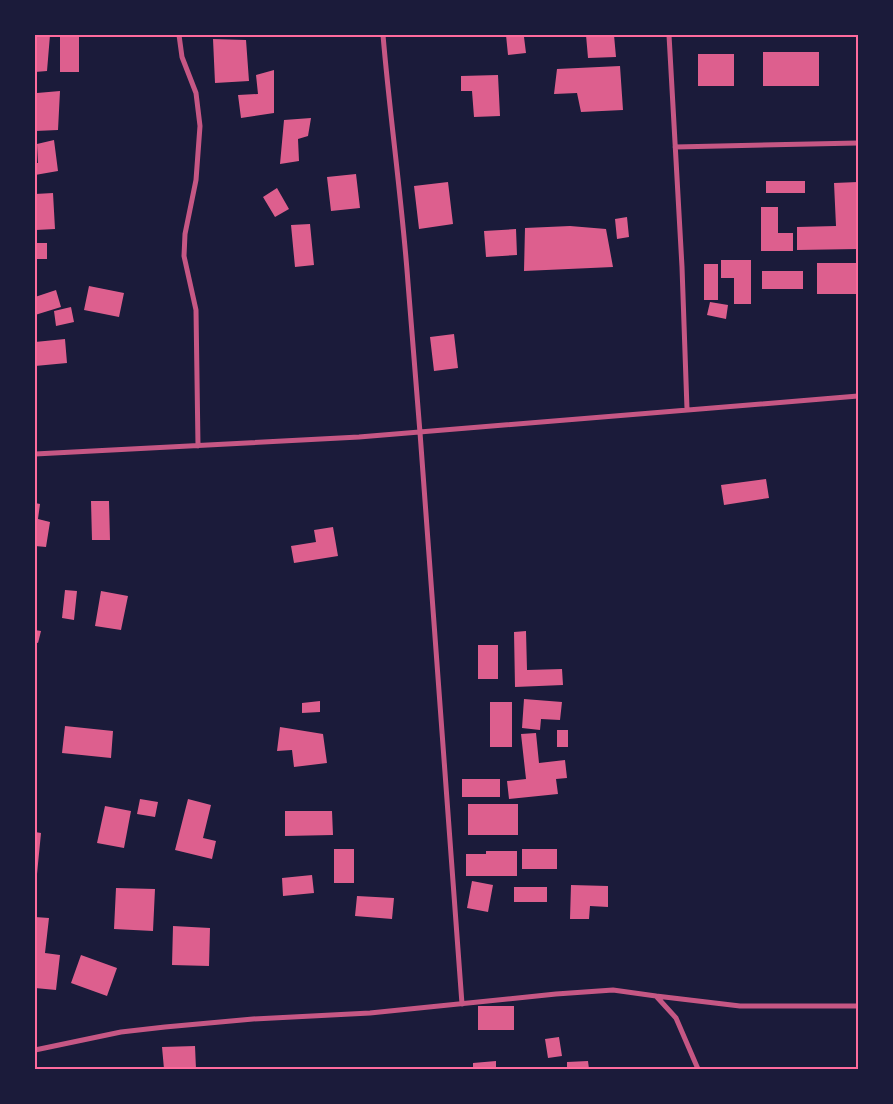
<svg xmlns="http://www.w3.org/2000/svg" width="893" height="1104" font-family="Bitter,serif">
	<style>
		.building { fill: #dd5f8e }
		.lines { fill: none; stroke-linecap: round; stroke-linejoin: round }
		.minor { stroke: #c65784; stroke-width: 5 }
		.neatline { fill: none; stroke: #ff6b9d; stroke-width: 2 }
	</style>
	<rect width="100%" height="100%" fill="#1b1b3a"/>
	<!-- building -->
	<path class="building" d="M35 35H50L47 71 35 72Z
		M506 35H536V36L524 37 526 53 508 55Z
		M586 35H614L616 57 588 58Z
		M60 36H79V72H60Z
		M213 39 246 40 249 81 215 83Z
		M763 52H819V86H763Z
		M698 54H734V86H698Z
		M620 66 623 110 581 112 577 93 554 94 557 69Z
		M274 70V113L241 118 238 95 258 94 256 75Z
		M498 75 500 116 474 117 472 91H461V76Z
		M60 91 58 130 35 131 37 93Z
		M311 118 308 136 298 139 299 161 280 164 284 120Z
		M54 140 58 171 35 175V163H38L37 144Z
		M356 174 360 208 331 211 327 177Z
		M766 181H805V193H766Z
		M448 182 453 224 419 229 414 186Z
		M858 182V249L797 250V227L836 226 834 183Z
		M277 188 289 209 275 217 263 197Z
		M53 193 55 229 36 230 35 194Z
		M761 207H778V233H793V251H761Z
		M627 217 629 237 617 239 615 219Z
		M310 224 314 265 295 267 291 225Z
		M570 226 606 229 613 267 524 271 525 228Z
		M516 229 517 255 486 257 484 231Z
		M35 243H47V259H35Z
		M721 260H751V304H734V278H721Z
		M817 263H856V294H817Z
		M704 264H718V300H704Z
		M762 271H803V289H762Z
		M89 286 124 293 119 317 84 310Z
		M56 290 61 307 35 315V297Z
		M710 302 728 305 726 319 707 315Z
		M71 307 74 322 56 326 54 311Z
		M454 334 458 368 434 371 430 337Z
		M65 339 67 363 35 366V342Z
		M766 479 769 498 724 505 721 485Z
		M91 501H109L110 540H92Z
		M35 503 40 504 38 519 50 522 46 547 35 546Z
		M333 527 338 556 294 563 291 546 316 542 314 530Z
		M65 590 77 591 74 620 62 618Z
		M101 591 128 596 121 630 95 626Z
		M35 630 41 631 38 643 35 642Z
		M526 631 527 670 562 669 563 685 515 687 514 632Z
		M478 645H498V679H478Z
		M524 699 562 702 560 720 541 719 540 730 522 728Z
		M320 701V712L302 713V703Z
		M490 702H512V747H490Z
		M65 726 113 731 111 758 62 753Z
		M280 727 323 734 327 763 294 767 292 750 277 751Z
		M557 730H568V747H557Z
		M536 733 539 763 565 760 567 778 556 779 558 794 509 799 507 781 526 779 521 734Z
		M462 779H500V797H462Z
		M140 799 158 802 155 817 137 814Z
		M188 799 211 805 203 838 216 841 212 859 175 850Z
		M468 804H518V835H468Z
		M105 806 131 811 124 848 97 843Z
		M285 811H332L333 835 285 836Z
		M35 832 41 833 37 874H35Z
		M334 849H354V883H334Z
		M522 849H557V869H522Z
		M486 851H517V876H466V854H486Z
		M312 875 314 893 283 896 282 878Z
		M472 881 493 885 488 912 467 908Z
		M571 885 608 886V907L590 906 589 919H570Z
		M514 887H547V902H514Z
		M116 888 155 889 153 931 114 929Z
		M357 896 394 898 392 919 355 916Z
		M35 917 49 918 45 953 60 955 56 990 35 988Z
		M173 926 210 928 209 966 172 965Z
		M81 955 117 968 107 996 71 983Z
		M478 1006H514V1030H478Z
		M559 1037 562 1056 548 1058 545 1039Z
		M195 1046 196 1069H164L162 1047Z
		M496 1061V1069H473V1063Z
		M588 1061 589 1069H567V1062Z"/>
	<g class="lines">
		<!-- minor -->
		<path class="minor" d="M179 35 182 57 196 93 200 126 196 180 185 234 184 256 196 310 198 446
			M383 35C390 118 402 200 408 283 428 523 444 763 462 1004
			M669 35 682 267 687 409
			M675 147 858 143
			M35 454 359 437 858 396
			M656 996 740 1006H858
			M35 1050 121 1032 165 1027 253 1019 370 1013 556 994 613 990 656 996 676 1018 698 1069"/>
	</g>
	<!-- border -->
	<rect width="893" height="1104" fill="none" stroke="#1b1b3a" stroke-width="72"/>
	<rect x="36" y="36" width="821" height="1032" class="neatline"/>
</svg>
